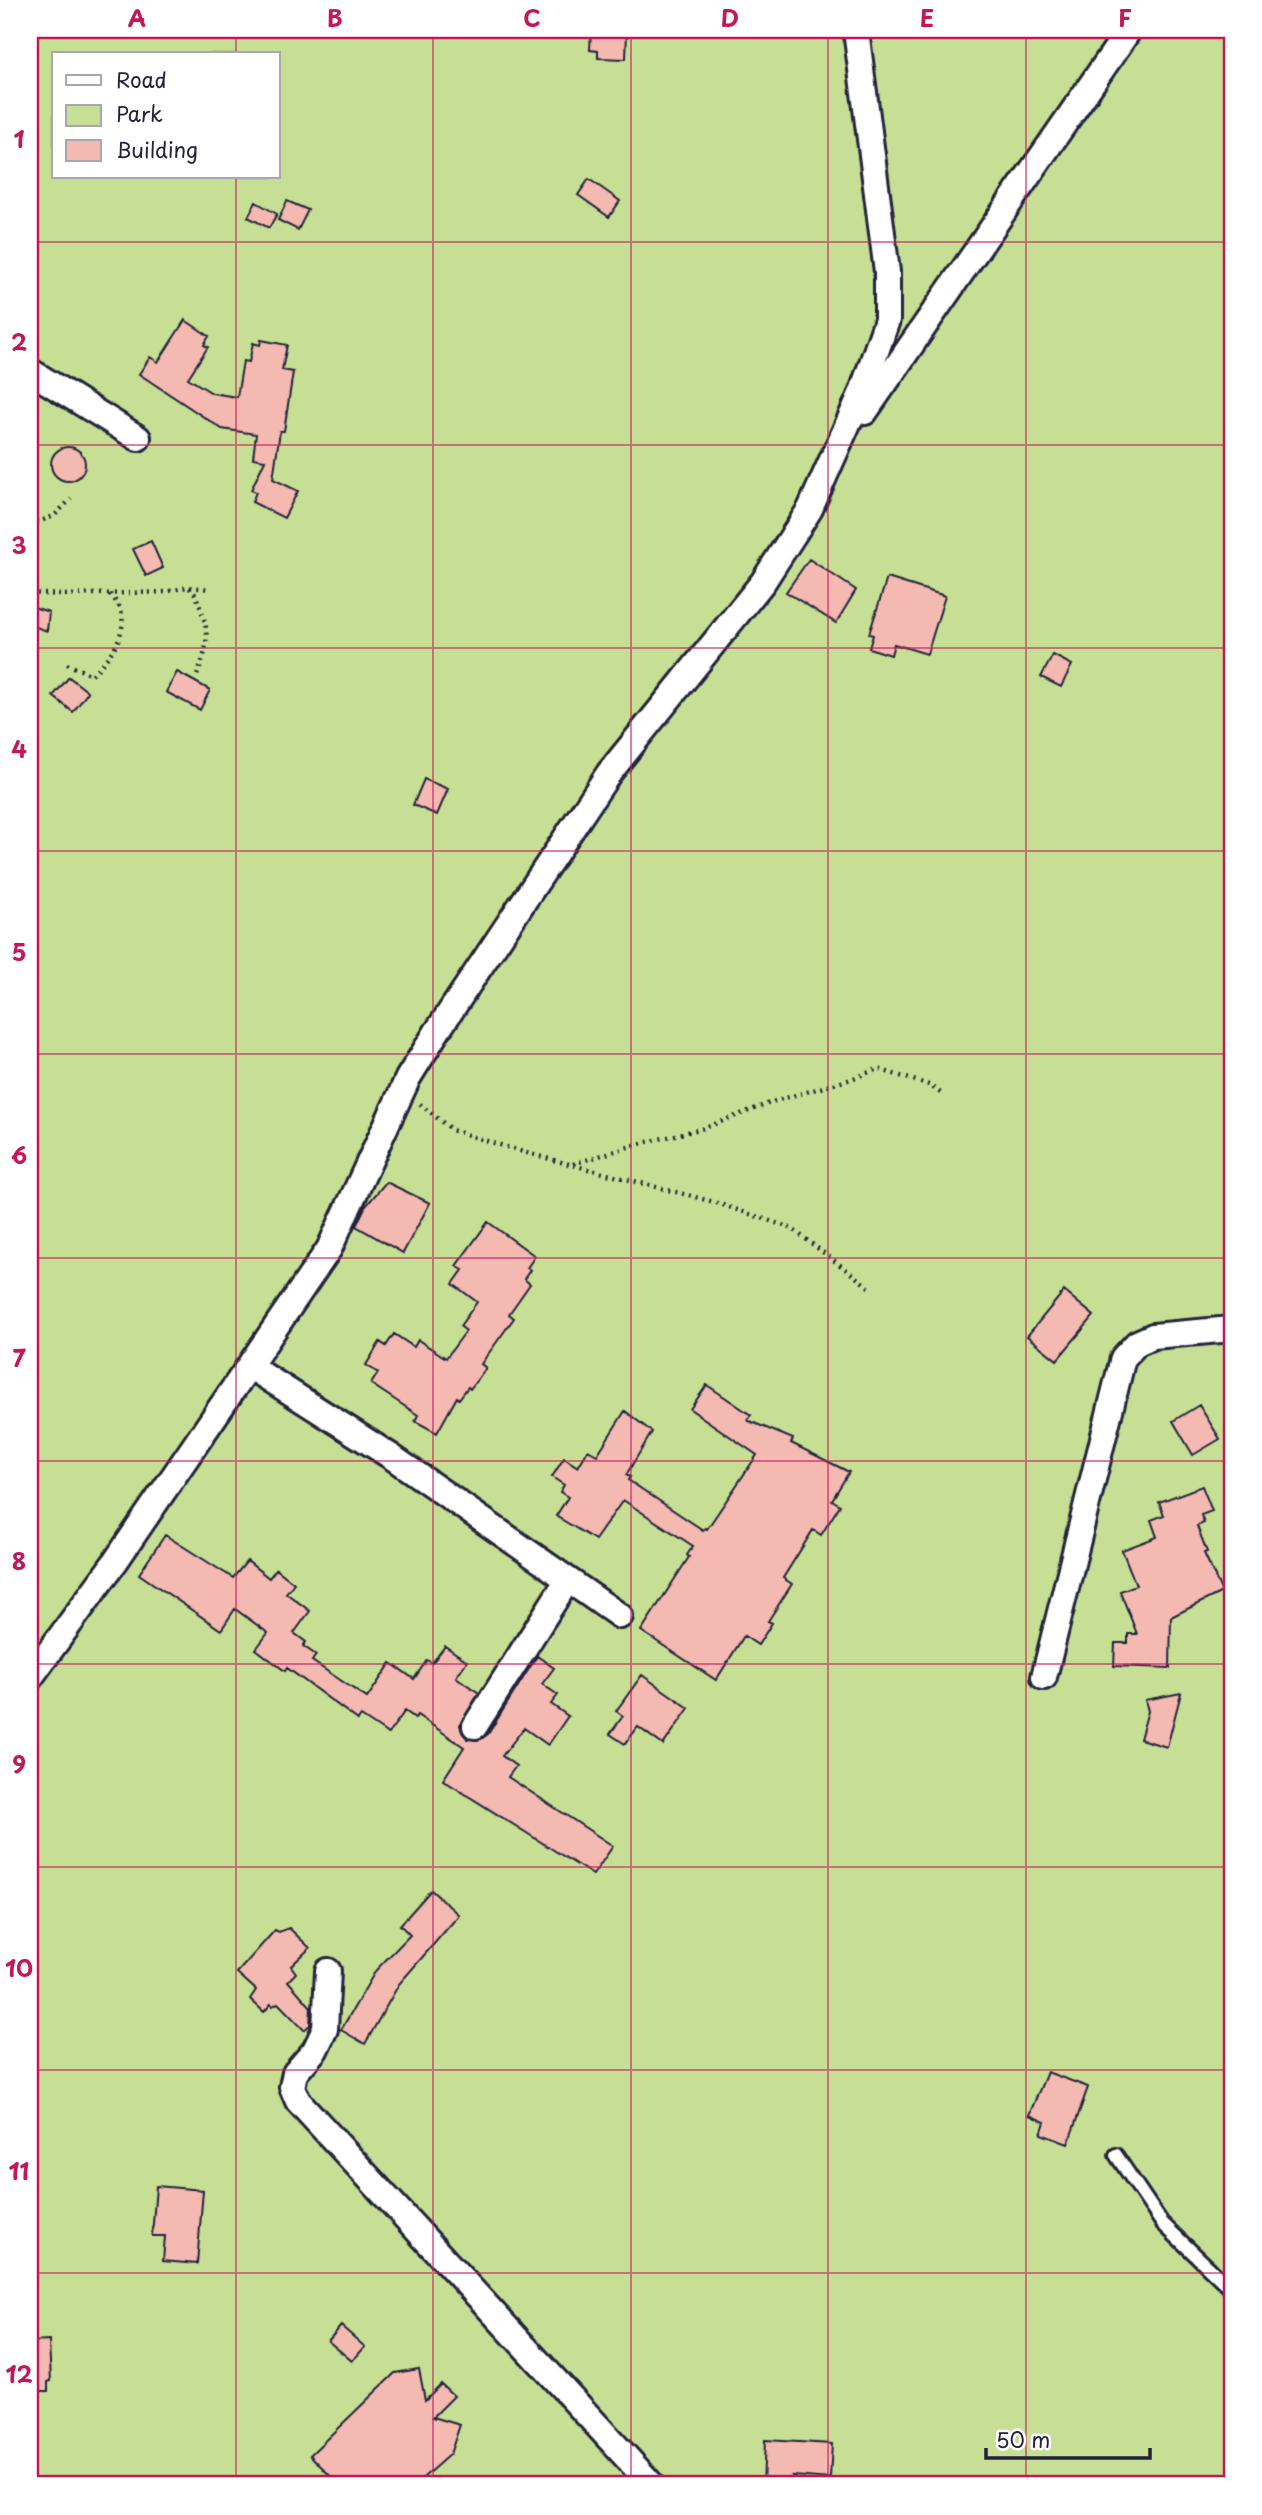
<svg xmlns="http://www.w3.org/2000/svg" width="1262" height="2515" font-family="'Playpen Sans',sans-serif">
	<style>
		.green { fill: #c7df95; stroke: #748068; stroke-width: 2; fill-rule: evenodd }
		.building { fill: #f4b9b1; stroke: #22223b; stroke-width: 2 }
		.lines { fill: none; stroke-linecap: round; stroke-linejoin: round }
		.lane-casing { stroke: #22223b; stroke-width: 18 }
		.street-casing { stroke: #22223b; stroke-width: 30 }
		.path { stroke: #22223b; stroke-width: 4.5; stroke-dasharray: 2 5; stroke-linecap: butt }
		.lane { stroke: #fff; stroke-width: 12 }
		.street { stroke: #fff; stroke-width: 24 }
		.grid { fill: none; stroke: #c2185b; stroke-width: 2; stroke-opacity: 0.55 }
		.neatline { fill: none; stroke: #c2185b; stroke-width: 2.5 }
		.grid-label { font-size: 23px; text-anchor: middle; font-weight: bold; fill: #c2185b }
	</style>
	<rect width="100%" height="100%" fill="#fff"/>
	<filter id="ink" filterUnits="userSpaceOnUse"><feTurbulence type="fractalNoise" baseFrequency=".0143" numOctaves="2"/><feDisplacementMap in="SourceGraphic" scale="14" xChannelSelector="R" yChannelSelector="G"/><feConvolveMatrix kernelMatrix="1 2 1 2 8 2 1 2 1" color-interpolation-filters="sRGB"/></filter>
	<g filter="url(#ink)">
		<!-- green -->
		<path class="green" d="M30 30H1232V2485H30ZM54 54H278V177H54Z"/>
		<!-- building -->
		<path class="building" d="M591 30H627L626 59 598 58V51L590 50Z
			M589 179 620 201 609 217 578 195Z
			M287 201 308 210 298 230 278 220Z
			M256 202 277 214 269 228 248 217Z
			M185 320 209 336 204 345 208 347 188 378 212 393 237 397 243 361 249 362 253 343 260 345 261 340 287 345 282 370 293 372 284 431H280L273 479 298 491 284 518 252 502 256 492 251 490 265 460 253 458 256 434 222 429 139 374 150 357 158 362Z
			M51 464a17 17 0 1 1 34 0a17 17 0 1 1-34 0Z
			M151 541 163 568 146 576 133 549Z
			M809 559 856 590 836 623 786 592Z
			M887 578 945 596 927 654 894 644 891 655 869 648 873 635 869 634Z
			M30 606 49 612 47 631 30 625Z
			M1053 655 1072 665 1061 687 1041 677Z
			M177 672 210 690 200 710 166 692Z
			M69 677 88 692 73 712 53 696Z
			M424 779 448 789 437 815 413 805Z
			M386 1182 430 1203 403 1253 356 1226 365 1207Z
			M488 1222 535 1256 527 1268 530 1270 524 1279 530 1284 509 1314 514 1318 481 1364 486 1368 470 1389 468 1387 459 1399 457 1397 437 1433 415 1421 418 1415 371 1384 378 1373 366 1365 380 1342 386 1346 394 1334 414 1347 418 1340 446 1358 466 1331 460 1326 477 1302 453 1284 463 1270 456 1266Z
			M1064 1291 1094 1316 1057 1360 1027 1336Z
			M707 1385 751 1415 747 1420 793 1439 791 1443 849 1472 832 1500 840 1505 821 1535 813 1530 783 1578 792 1584 768 1621 772 1623 758 1645 744 1636 716 1680 641 1631 689 1557 687 1555 693 1546 623 1500 595 1540 556 1516 568 1497 560 1492 564 1485 552 1477 564 1458 578 1467 588 1450 597 1455 625 1411 652 1432 626 1475 630 1477 628 1480 703 1530 705 1528 707 1529 757 1455 690 1409Z
			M1199 1405 1220 1439 1193 1455 1173 1421Z
			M1202 1486 1212 1511 1201 1515 1204 1523 1197 1526 1207 1552 1204 1553 1222 1592 1171 1617 1170 1668 1114 1666 1115 1643H1128V1634H1137L1120 1591 1136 1585 1122 1550 1157 1537 1151 1520 1164 1515 1159 1502Z
			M165 1535 233 1578 247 1561 269 1578 276 1569 294 1583 286 1593 310 1611 294 1633 306 1642 303 1646 316 1655 312 1661 367 1698 391 1663 414 1679 427 1660 432 1663 445 1646 467 1661 456 1677 479 1693 460 1725 462 1732 468 1739H481L488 1734 537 1656 554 1668 542 1684 558 1695 551 1704 568 1716 548 1745 524 1728 502 1756 516 1766 508 1777 613 1846 593 1875 443 1780 464 1747 417 1715 415 1718 405 1711 388 1734 361 1716 358 1720 287 1668 285 1671 256 1649 268 1633 235 1609 221 1630 139 1574Z
			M642 1675 689 1708 663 1745 638 1727 625 1744 610 1734 623 1716 616 1711Z
			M1181 1693 1167 1747 1140 1739 1148 1711 1145 1700Z
			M431 1890 459 1915 399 1984 365 2044 341 2030 376 1970 410 1935 400 1925Z
			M289 1928 310 1948 291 1966 296 1973 288 1981 311 2007 310 2025 304 2030 278 2003 273 2006 271 2004 264 2012 250 1999 256 1990 237 1973 275 1930 279 1932Z
			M1047 2072 1088 2087 1068 2144 1041 2134 1045 2122 1029 2115Z
			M156 2186 203 2190 197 2264 163 2261 165 2236H152Z
			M341 2326 365 2347 352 2361 328 2341Z
			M49 2341 51 2381 48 2382V2391H30V2342Z
			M419 2369 425 2400 441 2384 454 2396 433 2417 460 2425 450 2454 415 2485H339L310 2455 395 2373Z
			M765 2440 832 2444 830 2479 792 2476 798 2485H763Z"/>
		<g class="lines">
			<defs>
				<path id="lane" d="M1116 2155 1162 2223 1232 2290"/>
				<path id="street" d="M30 371 138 438
					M865 412 1129 30
					M249 1366 392 1457 620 1616
					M1044 1677 1123 1358 1137 1343 1153 1336 1232 1329
					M30 1678 115 1562 329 1249 408 1078 436 1033 609 773 763 582 810 509 862 392 887 320V272L856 30
					M475 1726 567 1581
					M328 1971 325 2029 315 2050 295 2073 292 2087 298 2101 652 2485"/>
			</defs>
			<!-- lane casing -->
			<use href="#lane" class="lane-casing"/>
			<!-- street casing -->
			<use href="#street" class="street-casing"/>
			<!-- path -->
			<path class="path" d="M30 525 54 516 71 499
				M189 588C196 592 197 599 200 607 211 635 207 650 196 678
				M30 593 61 595 165 592 187 587 211 589
				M67 664 92 675C108 658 128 636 121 611 119 604 112 597 108 592
				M420 1104 452 1130 523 1152 714 1202 791 1228 869 1287
				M573 1164 635 1145 704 1128 775 1101 848 1080 878 1069 929 1085 942 1094"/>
			<!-- lane -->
			<use href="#lane" class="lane"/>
			<!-- street -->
			<use href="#street" class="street"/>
		</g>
	</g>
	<!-- grid -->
	<path class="grid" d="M236 30V54M433 30V2485M631 30V2485M828 30V2485M1026 30V2485M236 177V2485M30 242H1232M30 445H1232M30 648H1232M30 851H1232M30 1054H1232M30 1258H1232M30 1461H1232M30 1664H1232M30 1867H1232M30 2070H1232M30 2273H1232"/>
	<!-- margin -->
	<rect width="1262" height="2515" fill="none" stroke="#fff" stroke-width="77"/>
	<!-- legend -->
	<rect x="52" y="52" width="228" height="126" fill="#ffffff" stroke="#a7a7b1" stroke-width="2"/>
	<rect x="66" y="75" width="35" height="10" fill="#ffffff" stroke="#a7a7b1" stroke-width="2"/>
	<text x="116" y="88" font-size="21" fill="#22223b">Road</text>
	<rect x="66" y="105" width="35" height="21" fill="#c7df95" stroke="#a7a7b1" stroke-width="2"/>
	<text x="116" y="122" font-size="21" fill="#22223b">Park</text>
	<rect x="66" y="140" width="35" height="21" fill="#f4b9b1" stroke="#a7a7b1" stroke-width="2"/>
	<text x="116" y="158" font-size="21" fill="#22223b">Building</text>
	<!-- scale -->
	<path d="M986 2448v10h164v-10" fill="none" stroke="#22223b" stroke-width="3.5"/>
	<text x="996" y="2448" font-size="21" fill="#22223b" stroke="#ffffff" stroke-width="5" paint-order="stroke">50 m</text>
	<rect x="38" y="38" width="1186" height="2438" class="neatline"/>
	<g class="grid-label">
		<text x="137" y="27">A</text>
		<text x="335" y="27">B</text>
		<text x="532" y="27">C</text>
		<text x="730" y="27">D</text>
		<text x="927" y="27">E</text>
		<text x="1125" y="27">F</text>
		<text x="19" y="148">1</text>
		<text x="19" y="351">2</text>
		<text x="19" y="554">3</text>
		<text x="19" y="758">4</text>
		<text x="19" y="961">5</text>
		<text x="19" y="1164">6</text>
		<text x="19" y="1367">7</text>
		<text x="19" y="1570">8</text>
		<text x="19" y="1773">9</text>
		<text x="19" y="1977">10</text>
		<text x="19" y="2180">11</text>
		<text x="19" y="2383">12</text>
	</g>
</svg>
